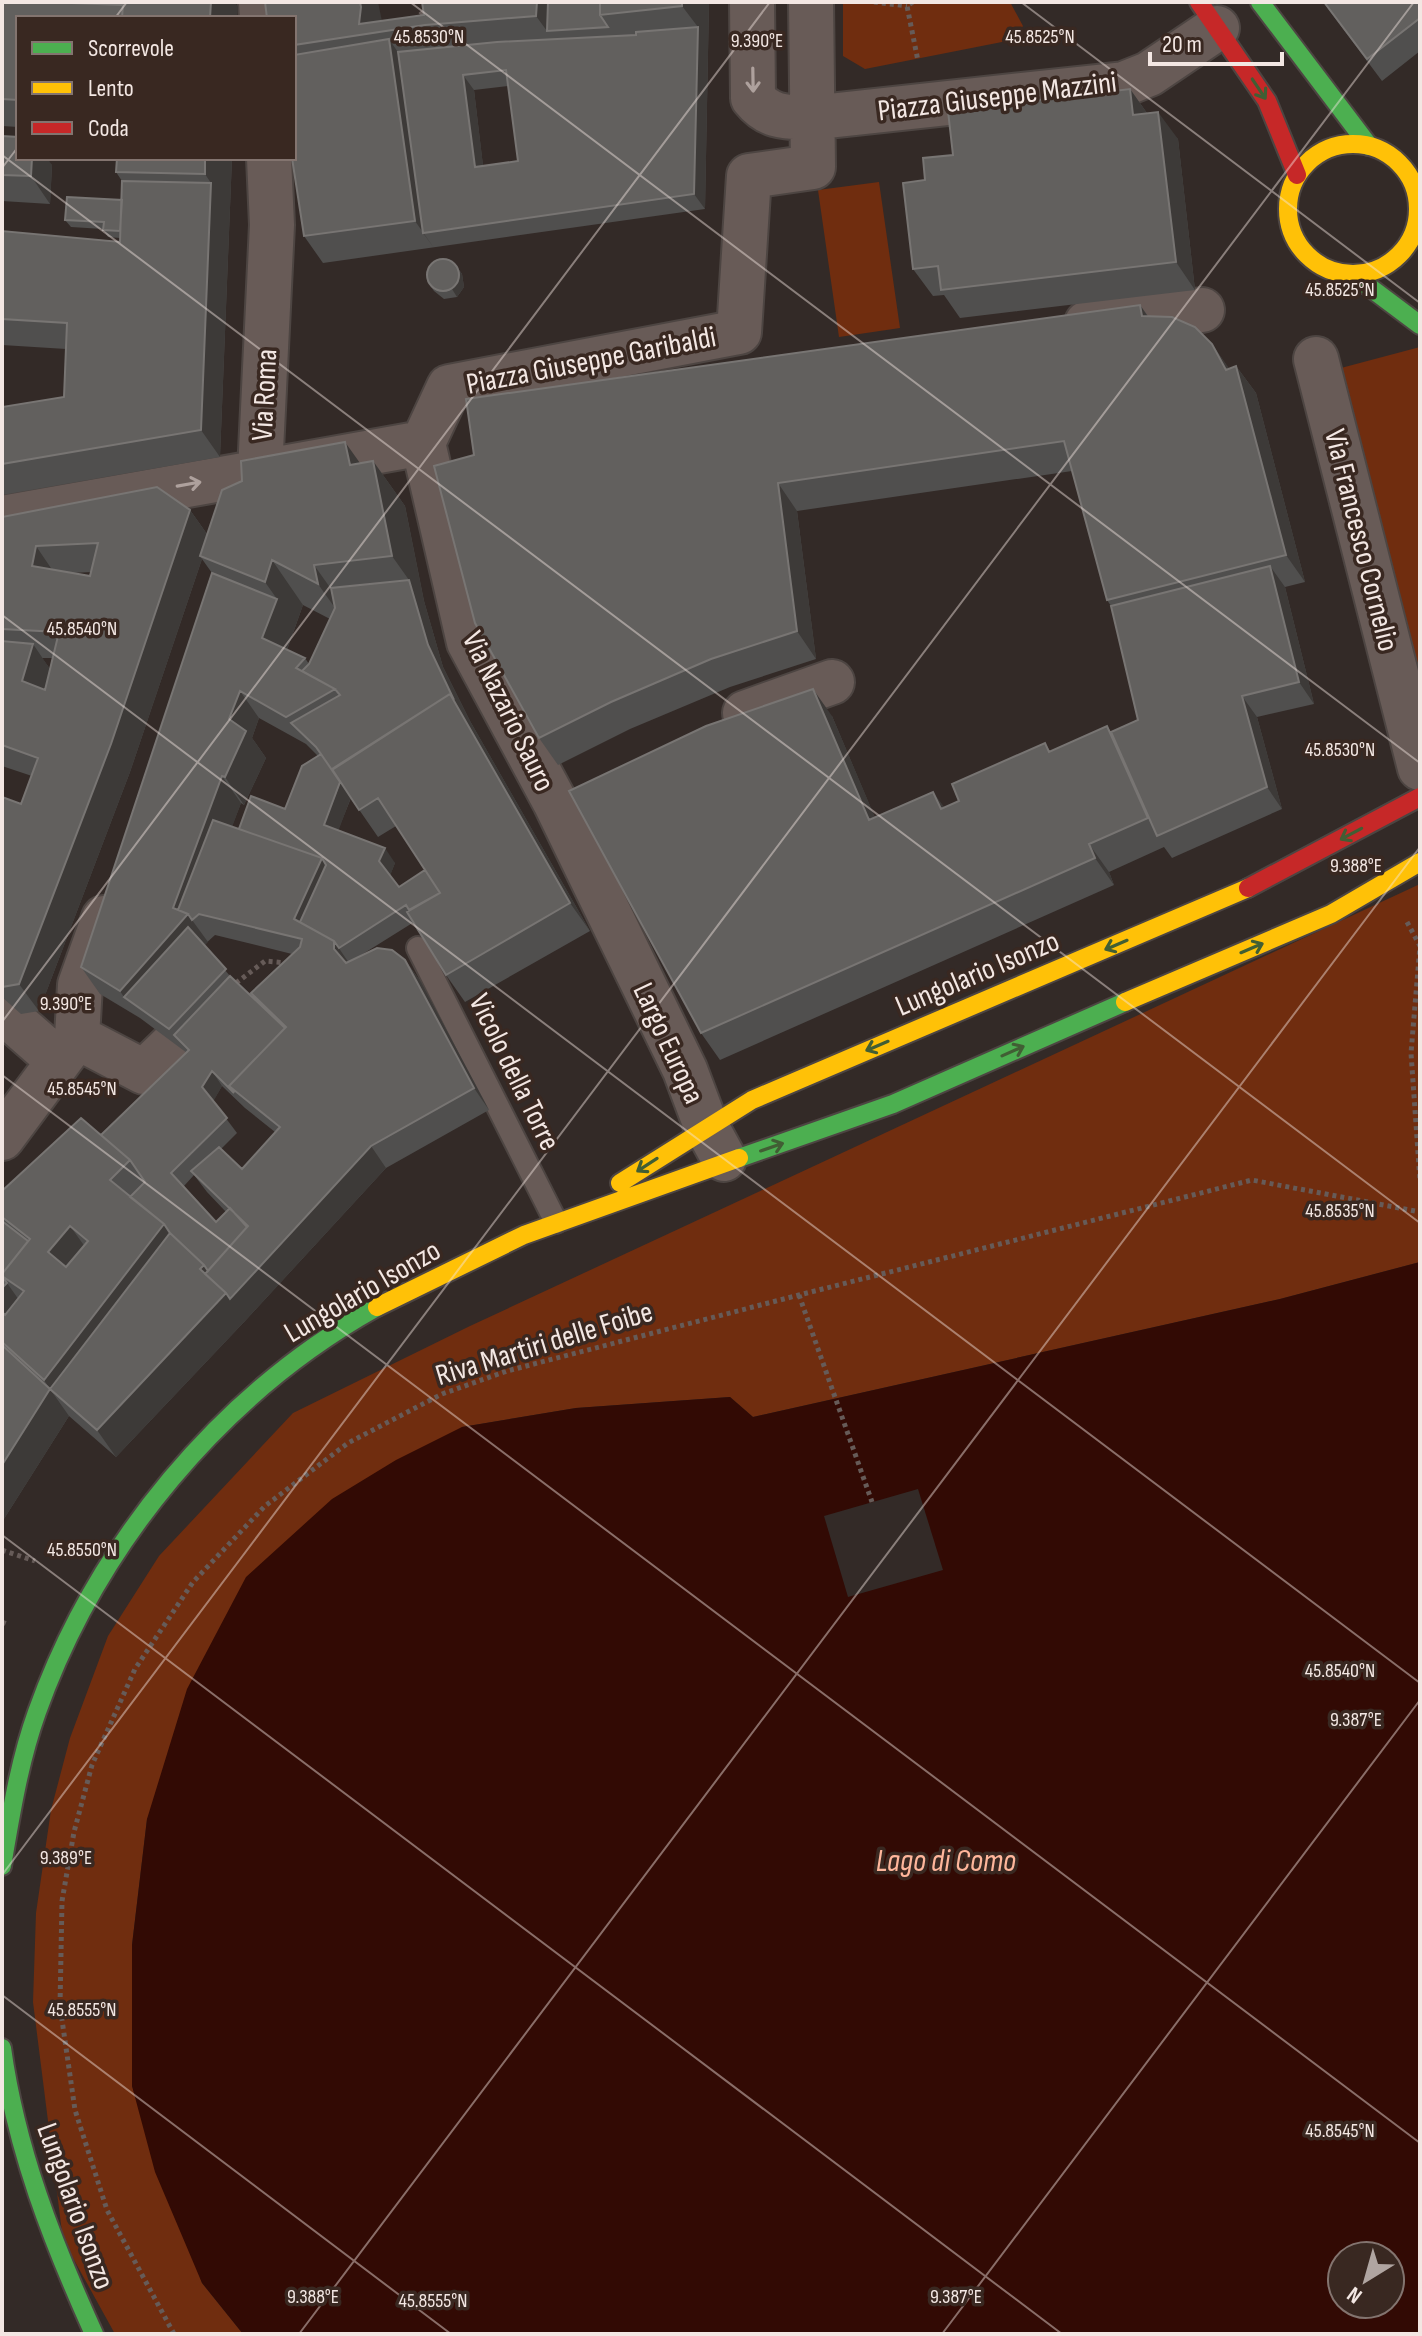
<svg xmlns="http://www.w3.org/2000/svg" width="1422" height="2336" font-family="'Sofia Sans Condensed',sans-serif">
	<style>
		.green { fill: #702d0f }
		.water { fill: #320a04; fill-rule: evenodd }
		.pier { fill: #332a27 }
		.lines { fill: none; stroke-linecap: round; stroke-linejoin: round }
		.lane-casing { stroke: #4d4542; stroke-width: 26 }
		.street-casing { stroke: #4d4542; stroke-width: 48 }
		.fast-casing { stroke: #4d4542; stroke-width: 22 }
		.slow-casing { stroke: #4d4542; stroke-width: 22 }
		.jam-casing { stroke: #4d4542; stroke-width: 22 }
		.path { stroke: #665b58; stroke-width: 5; stroke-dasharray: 4 4; stroke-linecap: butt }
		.lane { stroke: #685b57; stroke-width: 22 }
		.street { stroke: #685b57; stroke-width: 44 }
		.fast { stroke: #4caf50; stroke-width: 18 }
		.slow { stroke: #ffc107; stroke-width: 18 }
		.jam { stroke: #c62828; stroke-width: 18 }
		.wall { fill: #504f4e; fill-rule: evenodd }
		.shaded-wall { fill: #3d3a38 }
		.building { fill: #62605e; stroke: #787573; stroke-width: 2; fill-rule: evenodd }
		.oneway { stroke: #aea19d }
		.oneway2 { stroke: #415e34 }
		.ticks { fill: none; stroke: #f3e7e3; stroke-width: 2; stroke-opacity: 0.45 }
		.labels { text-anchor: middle; stroke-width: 7; stroke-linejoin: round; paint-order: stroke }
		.street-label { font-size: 30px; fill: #f3e7e3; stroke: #392821 }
		.water-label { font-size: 32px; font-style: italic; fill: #feb69b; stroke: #392821 }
		.ticks-label { font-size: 20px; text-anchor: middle; fill: #f3e7e3; stroke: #392821; stroke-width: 7; stroke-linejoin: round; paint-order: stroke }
	</style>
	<rect width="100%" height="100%" fill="#332a27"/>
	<!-- green -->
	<path class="green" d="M843 2H1010L1023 26 1017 36 1007 41 865 69 843 56Z
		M879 182 900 328 839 337 818 190Z
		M1420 347V674L1341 368Z
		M1420 884V1262L1280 1299 753 1417 730 1397 576 1408 462 1427 147 1819 132 1945V2086L202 2283 243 2334H115L63 2240 33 2002 36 1913 51 1810 70 1738 108 1636 159 1556 293 1413 470 1326Z"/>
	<!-- water -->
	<path class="water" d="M1420 1262V2334H243L202 2283 155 2172 132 2086V1945L147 1819 187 1689 246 1577 332 1499 396 1460 462 1427 576 1408 730 1397 753 1417 1280 1299ZM1342 2256H1390V2304H1342Z"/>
	<!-- pier -->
	<path class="pier" d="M918 1489 943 1570 848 1597 824 1516Z"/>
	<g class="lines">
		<defs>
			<path id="lane" d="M418 948 556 1222"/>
			<path id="street" d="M261 2 262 18
				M752 2 753 98C769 118 786 117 810 118L1124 84 1149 74 1217 28
				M1087 323 1202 310
				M1316 359 1420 768
				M423 443 469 642 555 802 685 1070 706 1126 724 1159
				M423 443 449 387 739 332 749 176 813 167 811 2
				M246 513 260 471 272 225 269 158
				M2 518 423 443
				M745 713 832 682
				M2 1011 59 1061
				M77 1037 144 1072 174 1043
				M2 1138 77 1037 80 985 104 918"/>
			<path id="fast" d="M1260 2 1369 146
				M1352 274 1420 325
				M739 1158 893 1104 1125 1002
				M2 1866C11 1814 19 1762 37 1712 97 1544 221 1394 377 1307
				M2 2048C16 2149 52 2241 94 2334"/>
			<path id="slow" d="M1288 209a65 65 0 1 1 130 0a65 65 0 1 1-130 0Z
				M1125 1002 1331 914 1420 862
				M620 1183 752 1100 1248 888
				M377 1307 524 1235 739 1158"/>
			<path id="jam" d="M1199 2 1267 101 1297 175
				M1248 888 1420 797"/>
		</defs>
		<!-- lane casing -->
		<use href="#lane" class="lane-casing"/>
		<!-- street casing -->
		<use href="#street" class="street-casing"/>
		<!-- fast casing -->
		<use href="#fast" class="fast-casing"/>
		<!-- slow casing -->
		<use href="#slow" class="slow-casing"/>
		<!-- jam casing -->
		<use href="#jam" class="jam-casing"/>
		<!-- path -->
		<path class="path" d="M874 2 907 6
			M913 2 907 6 918 61
			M414 20 435 2
			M1407 922 1420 946 1411 1053 1420 1181
			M236 983 265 961 287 963
			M799 1295 872 1502
			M2 1550 35 1561
			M2 1622 7 1624
			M174 2334 107 2210 75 2110 60 2006 62 1901 74 1832 92 1765 135 1669 193 1582 265 1506 348 1443 442 1394 507 1371 799 1295 1252 1180 1420 1212"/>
		<!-- lane -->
		<use href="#lane" class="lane"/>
		<!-- street -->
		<use href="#street" class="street"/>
		<!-- fast -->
		<use href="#fast" class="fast"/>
		<!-- slow -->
		<use href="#slow" class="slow"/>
		<!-- jam -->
		<use href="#jam" class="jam"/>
	</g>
	<!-- wall -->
	<path class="wall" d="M2 2H211L238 7 18 18V127L2 126Z
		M709 2 705 209 323 263 304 236 294 158V18L382 21ZM508 86 518 161 483 166 474 90Z
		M1323 2H1420V51L1382 81Z
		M1130 89 1147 113 1178 139 1195 290 960 318 944 295 933 296 913 269 925 180 953 155Z
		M2 136 52 165 50 204 2 201Z
		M117 158H232L220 457 2 495V407L64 397 66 349 2 345V231L120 242V238L108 237 103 229 71 227 65 220 122 200V181L116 172Z
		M457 267 462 274 464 287 457 297 444 299 434 291 429 284Z
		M1140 305 1148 316 1212 344 1229 369 1236 366 1256 393 1305 582 1285 587 1314 704 1257 717 1282 809 1172 858 1164 847 1109 872 1114 885 720 1060 701 1033 832 716 875 818 944 808 959 801 1045 743 1050 751 1107 726 1111 732 1138 720 1111 606 1107 600 1072 471 797 511 816 659 730 687 630 729 558 765 539 738 434 466Z
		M373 461 405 506 424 601 443 667 470 721 590 931 465 1002 446 975 414 922 358 957 405 960 421 982 489 1110 386 1168 245 1321 116 1457 69 1416 2 1522V1191L101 1135 187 1053 140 1018 100 994 81 967 212 573 202 559 130 772 39 1011 21 1014 2 997V797L21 804 32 776 2 766V517L190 510 207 534 360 463ZM92 572 90 576 71 573ZM303 605 330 619 309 664 305 658 287 650ZM42 658H52L50 669ZM259 718 306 744 318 756 285 809 239 829 232 826 241 803 244 805 266 758 252 738ZM351 798 378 837 396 826 425 870 399 887 390 875 395 863 338 830ZM215 935 292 954 251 993 257 1001 230 976 204 945ZM222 1086 245 1108 275 1132 242 1169 221 1149 237 1133 213 1101ZM194 1175 207 1192 226 1212 216 1222 184 1186Z"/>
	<!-- shaded-wall -->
	<path class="shaded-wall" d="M211 2H235L238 7 237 18H210Z
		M360 2H378L384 31 359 24Z
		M537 2H563L547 31 536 16Z
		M682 2H709L705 209 694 194 698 27 682 6Z
		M389 39 408 67 423 233 434 248 415 221Z
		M463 75 474 90 485 182 475 167Z
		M1130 89 1149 116 1133 115Z
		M1158 112 1178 139 1195 290 1176 262Z
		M32 158H47L52 165 50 204 31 176Z
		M205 158H232L220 457 201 430 211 183 205 174Z
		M457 267 462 274 464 287 457 297 452 289Z
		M1140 305 1159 333 1142 316Z
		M1212 344 1231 371 1236 366 1256 393 1305 582 1286 555 1226 370Z
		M345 442 377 487 350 465Z
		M373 461 405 506 424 601 443 667 470 721 590 931 570 903 450 694 428 645 409 580 392 556Z
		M778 483 797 511 816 659 797 631Z
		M190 510 209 537 200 556 202 559 130 772 39 1011 19 984Z
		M36 546 55 574 32 566Z
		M272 560 303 605 281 666 262 638 277 599 265 582Z
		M314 565 346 610 350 629 318 584Z
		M1270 566 1285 587 1314 704 1299 682Z
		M33 644 52 672 42 708 22 681Z
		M813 689 832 716 888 848 869 820Z
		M240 691 259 718 252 738 266 758 244 805 225 777 229 719Z
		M1242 696 1257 717 1282 809 1267 787Z
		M1107 726 1126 753 1160 835 1148 818Z
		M222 776 241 803 200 914 192 920 208 942 145 1012 124 997 120 991 173 908Z
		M341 782 351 797 335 840 324 825Z
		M933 792 953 819 941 809Z
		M1089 844 1109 872 1114 885 1095 858Z
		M385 848 395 863 390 876 379 861Z
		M322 858 337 880 312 933 294 919Z
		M334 941 349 963V971L334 949Z
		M405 960 421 982 489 1110 474 1088Z
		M212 1071 222 1086 213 1102 202 1087Z
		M371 1146 386 1168 245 1321 116 1457 97 1430 226 1293Z
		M164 1224 189 1260 50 1389 69 1416 2 1522V1465L50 1389 44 1380Z
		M70 1226 96 1262 73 1289 48 1252Z
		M204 1265 223 1293 200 1269Z
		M7 1283 26 1310 2 1339V1288Z"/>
	<!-- building -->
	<path class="building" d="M2 2H72V3L123 5 122 18H18V100L2 99Z
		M123 2H211L210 18H122Z
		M265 2H360L361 7 359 24 424 15 422 2H537L536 16 425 25 294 45V18H267Z
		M548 2H600V15L608 27 547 31Z
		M600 2H682V6L600 15Z
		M1324 2H1420V18L1367 59Z
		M698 27 694 194 423 233 398 52 497 42 636 35V32ZM506 70 518 161 475 167 463 75Z
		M389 39 415 221 304 236 292 158H294V55Z
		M1130 89 1133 115 1158 112 1176 262 941 290 938 266 913 269 903 183 925 180 923 158 953 155 948 111Z
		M2 136 18 137V158H32L31 176 2 175Z
		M117 158H205V174L116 172Z
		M122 181 211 183 201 430 2 464V407L64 397 67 323 2 319V231L120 242Z
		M67 197 122 200 120 231 103 230 104 222 65 220Z
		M427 275a16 16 0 1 1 32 0a16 16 0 1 1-32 0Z
		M1140 305 1142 316 1172 317 1195 327 1212 344 1226 370 1236 366 1286 555 1107 600 1064 441 778 483 797 631 711 659 611 702 539 738 475 623 434 466 474 455 466 399Z
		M345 442 350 465 373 461 392 556 314 565 318 584 272 560 265 582 200 556 222 490 242 481 241 461Z
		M157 487 190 510 111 744 19 984 2 987V797L21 804 38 758 2 745V641L33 644 22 681 45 690 59 632 2 629V517ZM98 543 90 576 32 566 36 546Z
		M1270 566 1299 682 1242 696 1267 787 1157 836 1111 732 1138 720 1111 606Z
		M212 573 277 599 262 638 305 658 296 668 335 689 286 717 240 691 229 719 246 731 225 777 222 776 173 908 188 914 120 991 81 967Z
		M409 580 428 645 454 700 450 694 332 770 316 747 291 723 340 695 335 689 302 671 309 664 335 608 331 588Z
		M813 689 869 820 933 792 941 809 959 801 952 784 1045 743 1049 752 1107 726 1148 818 1089 844 1095 858 701 1033 569 791 706 726Z
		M450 694 570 903 446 975 407 912 440 893 378 798 359 810 332 769Z
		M321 754 340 782 324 825 385 848 379 861 399 887 425 870 440 893 409 910 406 905 339 948 334 941 300 922 326 865 322 858 239 829 251 796 285 809 302 766Z
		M213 820 322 858 294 919 334 941V949L346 963 377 948 392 950 405 960 474 1088 371 1146 230 1299 226 1293 205 1274 248 1226 191 1171 219 1147 242 1169 280 1127 229 1086 286 1027 251 993 300 947 302 939 199 914 192 920 188 914 178 910Z
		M188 927 226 969 169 1029 124 997Z
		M230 976 285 1028 229 1086 234 1093 212 1071 202 1087 227 1118 171 1173 216 1222 230 1208 247 1227 208 1271 204 1265 170 1233 164 1224 130 1197 145 1182 130 1160 101 1135 189 1050 174 1035Z
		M81 1118 130 1160 110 1180 164 1224 44 1380 2 1342V1312L5 1315 24 1291 2 1276V1274L30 1239 2 1217V1191ZM70 1226 88 1241 66 1267 48 1252Z
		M2 1221 28 1241 2 1274Z
		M170 1233 204 1265 200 1269 226 1293 97 1430 50 1389Z
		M2 1276 7 1283 2 1288Z
		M2 1345 50 1389 2 1465Z"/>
	<!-- one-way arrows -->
	<defs><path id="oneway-shaft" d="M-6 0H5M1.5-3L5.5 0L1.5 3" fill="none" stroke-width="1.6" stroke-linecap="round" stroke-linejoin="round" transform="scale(2)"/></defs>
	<g class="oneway">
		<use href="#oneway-shaft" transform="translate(753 80) rotate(89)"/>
		<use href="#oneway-shaft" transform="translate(189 484) rotate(-10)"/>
	</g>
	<g class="oneway2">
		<use href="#oneway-shaft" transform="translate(1259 89) rotate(56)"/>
		<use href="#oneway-shaft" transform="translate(1351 834) rotate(152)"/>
		<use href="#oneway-shaft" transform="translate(1116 945) rotate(157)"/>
		<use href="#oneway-shaft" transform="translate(1252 948) rotate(-23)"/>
		<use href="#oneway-shaft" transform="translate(877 1046) rotate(157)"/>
		<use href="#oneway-shaft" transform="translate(1013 1051) rotate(-24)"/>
		<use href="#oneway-shaft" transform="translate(772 1147) rotate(-19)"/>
		<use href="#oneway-shaft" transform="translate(647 1165) rotate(147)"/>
	</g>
	<!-- ticks -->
	<path class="ticks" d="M410 2 1420 763M1021 2 1420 303M115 18 127 2M2 155 1420 1223M2 168 18 147M2 615 1420 1683M2 1022 770 2M2 1075 1420 2143M2 1535 1062 2334M2 1875 1414 2M2 1995 451 2334M299 2334 1420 847M942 2334 1420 1700"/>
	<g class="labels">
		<!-- street labels -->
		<g class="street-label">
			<text transform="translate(997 96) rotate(-7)" y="10">Piazza Giuseppe Mazzini</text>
			<text transform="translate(591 360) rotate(-11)" y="10">Piazza Giuseppe Garibaldi</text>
			<text transform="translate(264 395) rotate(-87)" y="10">Via Roma</text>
			<text transform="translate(1362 540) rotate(76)" y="10">Via Francesco Cornelio</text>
			<text transform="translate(509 711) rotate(64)" y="10">Via Nazario Sauro</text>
			<text transform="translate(977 973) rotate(-23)" y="10">Lungolario Isonzo</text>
			<text transform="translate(669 1043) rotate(65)" y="10">Largo Europa</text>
			<text transform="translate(515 1072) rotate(64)" y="10">Vicolo della Torre</text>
			<text transform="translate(362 1291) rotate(-30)" y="10">Lungolario Isonzo</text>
			<text transform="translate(544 1343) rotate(-17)" y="10">Riva Martiri delle Foibe</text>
			<text transform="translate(76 2206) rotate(70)" y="10">Lungolario Isonzo</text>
		</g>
		<!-- water labels -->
		<g class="water-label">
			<text x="946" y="1871">Lago di Como</text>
		</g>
	</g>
	<g class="ticks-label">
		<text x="429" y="43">45.8530°N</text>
		<text x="1040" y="43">45.8525°N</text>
		<text x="757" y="47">9.390°E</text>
		<text x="1340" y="296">45.8525°N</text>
		<text x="82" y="635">45.8540°N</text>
		<text x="1340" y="756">45.8530°N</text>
		<text x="1356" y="872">9.388°E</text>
		<text x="66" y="1010">9.390°E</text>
		<text x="82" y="1095">45.8545°N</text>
		<text x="1340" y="1217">45.8535°N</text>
		<text x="82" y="1556">45.8550°N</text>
		<text x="1340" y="1677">45.8540°N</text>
		<text x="1356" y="1726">9.387°E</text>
		<text x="66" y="1864">9.389°E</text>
		<text x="82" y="2016">45.8555°N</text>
		<text x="1340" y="2137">45.8545°N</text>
		<text x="313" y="2303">9.388°E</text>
		<text x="956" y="2303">9.387°E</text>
		<text x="433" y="2307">45.8555°N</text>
	</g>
	<!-- border -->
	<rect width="1422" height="2336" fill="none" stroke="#f3e7e3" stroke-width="8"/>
	<!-- legend -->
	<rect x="16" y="16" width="280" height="144" fill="#392821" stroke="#83746f" stroke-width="2"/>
	<rect x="32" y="42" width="40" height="12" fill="#4caf50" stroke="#83746f" stroke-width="2"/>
	<text x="88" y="56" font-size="24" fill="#f3e7e3">Scorrevole</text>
	<rect x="32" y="82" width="40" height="12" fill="#ffc107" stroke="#83746f" stroke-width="2"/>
	<text x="88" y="96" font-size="24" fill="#f3e7e3">Lento</text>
	<rect x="32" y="122" width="40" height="12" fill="#c62828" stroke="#83746f" stroke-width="2"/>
	<text x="88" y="136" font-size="24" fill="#f3e7e3">Coda</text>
	<!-- north arrow -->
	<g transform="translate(1366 2280) rotate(217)"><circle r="38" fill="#392821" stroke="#83746f" stroke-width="2"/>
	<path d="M0-6L14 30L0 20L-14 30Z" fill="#b0a5a1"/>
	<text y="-12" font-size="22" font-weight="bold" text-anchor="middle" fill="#f3e7e3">N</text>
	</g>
	<!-- scale -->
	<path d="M1150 52v12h132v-12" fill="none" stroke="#f3e7e3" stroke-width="4"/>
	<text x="1162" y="52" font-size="24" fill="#f3e7e3" stroke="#392821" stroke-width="6" paint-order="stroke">20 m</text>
</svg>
